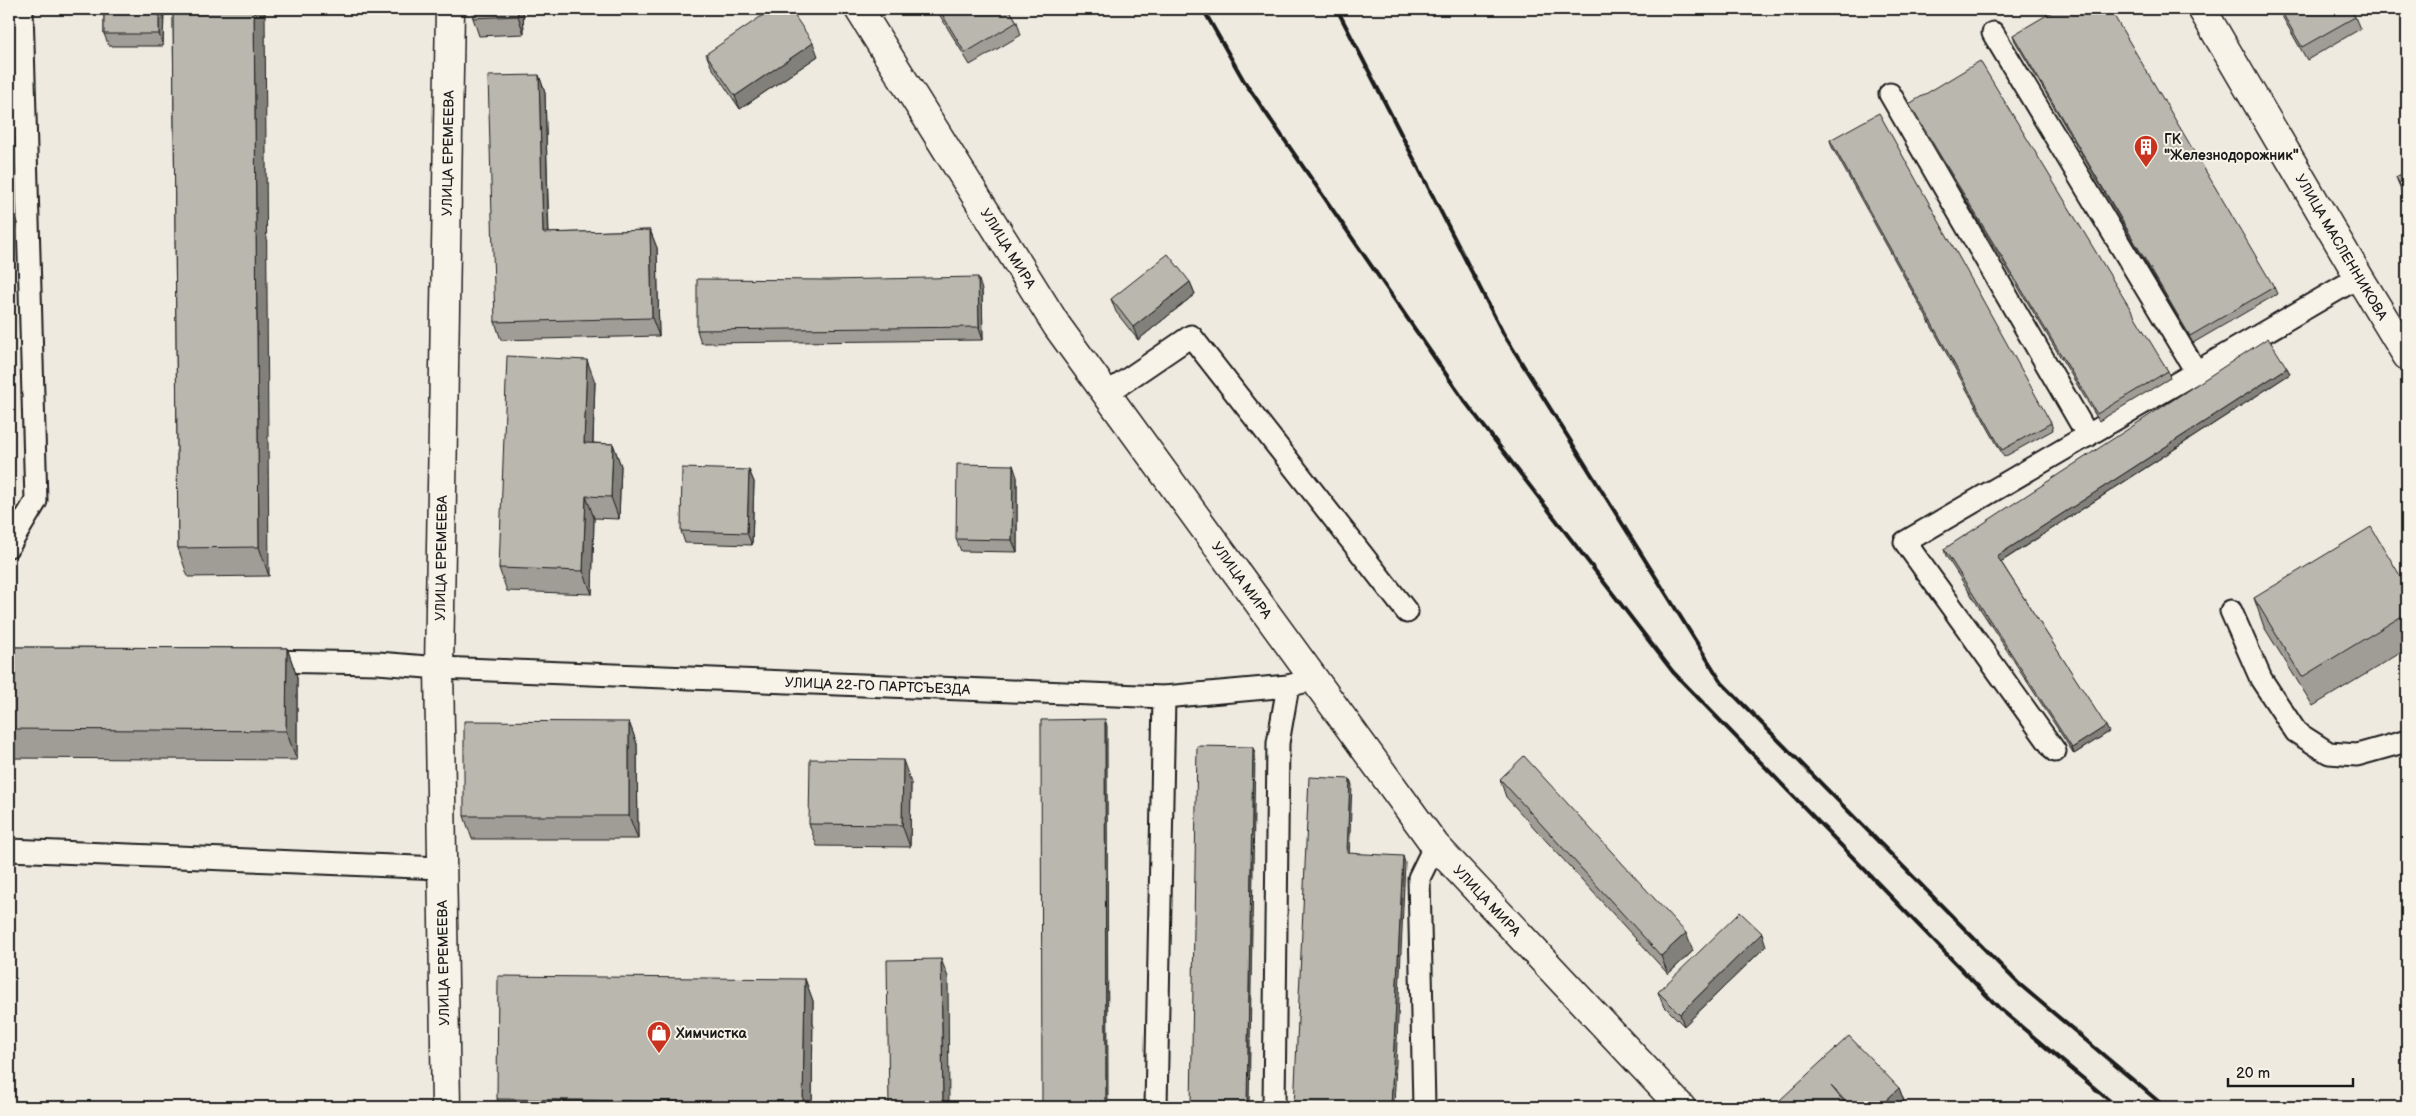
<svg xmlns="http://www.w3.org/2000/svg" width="2416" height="1116" font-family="'Balsamiq Sans',sans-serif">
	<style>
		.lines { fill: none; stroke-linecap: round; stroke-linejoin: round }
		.service-casing { stroke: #1c1c1c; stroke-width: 25 }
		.minor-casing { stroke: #1c1c1c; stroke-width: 31 }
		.tertiary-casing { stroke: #1c1c1c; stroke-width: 31 }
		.service { stroke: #f7f3e8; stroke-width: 21 }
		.minor { stroke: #f7f3e8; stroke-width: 28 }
		.tertiary { stroke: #f7f3e8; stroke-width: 28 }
		.rail { stroke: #1c1c1c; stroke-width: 4 }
		.wall { fill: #a09d96; stroke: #1c1c1c }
		.shaded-wall { fill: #82807a; stroke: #1c1c1c }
		.building { fill: #bab7af; stroke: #1c1c1c }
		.labels { text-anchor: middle; stroke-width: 4; stroke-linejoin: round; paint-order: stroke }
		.poi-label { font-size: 14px; font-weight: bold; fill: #1c1c1c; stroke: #f7f3e8; text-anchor: start }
		.street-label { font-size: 14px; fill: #1c1c1c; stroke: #f7f3e8 }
	</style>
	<rect width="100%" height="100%" fill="#eeeae0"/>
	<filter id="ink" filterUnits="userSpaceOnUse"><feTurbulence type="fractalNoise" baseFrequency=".02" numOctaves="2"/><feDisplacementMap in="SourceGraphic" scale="10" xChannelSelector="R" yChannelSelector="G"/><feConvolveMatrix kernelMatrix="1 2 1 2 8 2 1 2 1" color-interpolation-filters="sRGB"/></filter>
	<g filter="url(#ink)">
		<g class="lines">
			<defs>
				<g id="service">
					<path d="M1993 33 2197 373"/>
					<path d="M1890 94 2088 436"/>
					<path d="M1106 394 1191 336 1407 612"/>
					<path d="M9 546 36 501 22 9"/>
					<path d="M2231 611 2261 679 2296 732 2329 753 2357 755 2407 741"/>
					<path id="s1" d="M264 661 378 663 439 668 1164 697 1288 686 1315 679"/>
					<path d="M2055 751 1905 542 2359 277"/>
					<path d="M9 850 441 868"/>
					<path d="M1156 1107 1164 697"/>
					<path d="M1274 1107 1278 743 1288 686"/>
					<path d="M1424 1107 1419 878 1435 845"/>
				</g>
				<g id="minor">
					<path id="s2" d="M2202 9 2359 277 2407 356"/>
					<path id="s3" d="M446 1107 439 668 450 9"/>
				</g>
				<g id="tertiary">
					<path id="s4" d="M859 9 1057 326 1435 845 1681 1107"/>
				</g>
			</defs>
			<!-- service casing -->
			<use href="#service" class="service-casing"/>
			<!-- minor casing -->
			<use href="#minor" class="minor-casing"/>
			<!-- tertiary casing -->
			<use href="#tertiary" class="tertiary-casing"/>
			<!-- service -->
			<use href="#service" class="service"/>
			<!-- minor -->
			<use href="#minor" class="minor"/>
			<!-- tertiary -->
			<use href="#tertiary" class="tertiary"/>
			<!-- rail -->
			<path class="rail" d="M1203 9 1244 81 1463 399 1673 672 1999 1008 2117 1107
				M1337 9 1503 333 1722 683 2018 983 2165 1107"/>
		</g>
		<!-- wall -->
		<path class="wall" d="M104 9H164L163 46H109L104 34Z
			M173 9 269 576 188 577 178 548Z
			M472 9H523L524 34 479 36 473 18Z
			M936 9H1009L1017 22 1021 35 970 65Z
			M2278 9H2350L2355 17 2360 29 2307 60Z
			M2013 35 2274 287 2277 294 2193 343 2015 41Z
			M706 54 818 56 740 109 711 66Z
			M539 75 545 93 549 233 650 230 657 248 659 336 501 340 495 322Z
			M1909 104 2168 371 2170 378 2099 421 1912 111Z
			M1830 140 2051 423 2053 430 2004 457 1832 147Z
			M2407 171V200L2401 190 2396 177Z
			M1190 282 1195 294 1138 340 1116 312 1111 299Z
			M982 290 983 340 701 343 697 330Z
			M2287 368 2290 374 2001 562 2109 732 2074 754 1946 556 1944 549Z
			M595 382 593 443 613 444 621 466 619 519 594 518 592 594 507 591 499 568Z
			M749 470 754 482 752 545 685 543 681 531Z
			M1017 477V552L961 551 956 539Z
			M2407 587V649L2313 706 2264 627 2254 598Z
			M9 647 287 648 297 677V760L9 758Z
			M629 722 637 744 638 839H472L464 816Z
			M1500 779 1693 951 1668 974 1506 797Z
			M911 783 910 847 817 846 809 824Z
			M1766 946 1684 1026 1663 1005 1658 992Z
			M805 979 813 1001 812 1107H500L497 1099Z
			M1899 1088 1904 1101 1897 1107H1783L1780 1100Z"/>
		<!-- shaded-wall -->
		<path class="shaded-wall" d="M159 9H164L163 46 159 34Z
			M254 9H265L269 576 259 547Z
			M517 9H523L524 34 518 16Z
			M813 43 818 56 740 109 735 96Z
			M539 75 545 93 549 251 543 233Z
			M650 230 657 248 659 336 652 318Z
			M978 277 982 290 983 340 979 327Z
			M1190 282 1195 294 1138 340 1133 327Z
			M587 360 595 382 592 466 584 443Z
			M2287 368 2290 374 1999 563 1997 556Z
			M613 444 621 466 619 519 611 497Z
			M1013 465 1017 477V552L1012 540Z
			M749 470 754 482 752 545 747 533Z
			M586 496 594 518 592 594 583 571Z
			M287 648 297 677V760L286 731Z
			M1105 719 1107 726 1108 1107H1106Z
			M629 722 637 744 638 839 629 816Z
			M2106 726 2109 732 2074 754 2072 748Z
			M1253 747 1255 753 1249 1107H1247Z
			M903 760 911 783 910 847 902 825Z
			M1350 779 1352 785 1349 860 1347 853Z
			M1403 856 1405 863 1394 1107H1391Z
			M1686 933 1693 951 1668 974 1661 956Z
			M1762 933 1766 946 1684 1026 1680 1014Z
			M941 959 948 977 949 1107H943Z
			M805 979 813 1001 812 1107H805L803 1103Z
			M1899 1088 1904 1101 1897 1107H1879Z"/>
		<!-- building -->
		<path class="building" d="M104 9H159V34H104Z
			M173 9H254L259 547 178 548Z
			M472 9H517L518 16 473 18Z
			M772 9H790L813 43 735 96 706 54Z
			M939 9H1009L1017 22 965 53Z
			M2057 9H2110L2274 287 2190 336 2013 35Z
			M2280 9H2350L2355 17 2302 47Z
			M1980 61 2168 371 2097 414 1909 104Z
			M539 75 543 233 650 230 652 318 495 322 488 76Z
			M1879 113 2051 423 2002 450 1830 140Z
			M2407 171V196L2396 177Z
			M1168 254 1190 282 1133 327 1111 299Z
			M978 277 979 327 697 330V279L828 280Z
			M2268 338 2287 368 1997 556 2106 726 2072 748 1944 549Z
			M507 356 587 360 584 443 613 444 611 497 586 496 583 571 499 568Z
			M957 464 1013 465 1012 540 956 539Z
			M682 468 749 470 747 533 681 531Z
			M2371 527 2407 587V613L2302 677 2254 598Z
			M9 647 287 648 286 731 9 729Z
			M1105 719 1106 1107H1042L1041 720Z
			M464 721 629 722V816H464Z
			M1197 746 1253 747 1247 1107H1191Z
			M1524 756 1686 933 1661 956 1500 779Z
			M810 759 903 760 902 825 809 824Z
			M1309 777 1350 779 1347 853 1403 856 1391 1107H1294Z
			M1740 912 1762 933 1680 1014 1658 992Z
			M941 959 943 1107H889L887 960Z
			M498 976 805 979 803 1103 497 1099Z
			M1849 1036 1899 1088 1879 1107H1851L1831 1086 1848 1107H1787L1780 1100Z"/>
	</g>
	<!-- icons -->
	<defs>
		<symbol id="building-pin" viewBox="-11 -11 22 30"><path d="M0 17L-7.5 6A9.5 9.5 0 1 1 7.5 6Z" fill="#c8321e" stroke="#f7f3e8"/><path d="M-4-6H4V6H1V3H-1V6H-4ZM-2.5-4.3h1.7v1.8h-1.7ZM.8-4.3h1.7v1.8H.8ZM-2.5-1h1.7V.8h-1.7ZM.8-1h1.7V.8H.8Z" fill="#fff"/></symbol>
		<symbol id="shop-pin" viewBox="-11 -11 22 30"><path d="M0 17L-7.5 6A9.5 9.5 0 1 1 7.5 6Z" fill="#c8321e" stroke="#f7f3e8"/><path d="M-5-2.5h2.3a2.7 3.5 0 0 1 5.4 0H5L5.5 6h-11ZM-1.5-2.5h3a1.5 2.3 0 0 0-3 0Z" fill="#fff"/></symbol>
	</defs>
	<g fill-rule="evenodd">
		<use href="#building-pin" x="2132" y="133" width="28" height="38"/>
		<use href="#shop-pin" x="645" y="1019" width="28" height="38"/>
	</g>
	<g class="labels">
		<!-- poi labels -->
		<g class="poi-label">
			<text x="2164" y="144">ГК<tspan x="2164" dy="16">"Железнодорожник"</tspan></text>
			<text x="676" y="1038">Химчистка</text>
		</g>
		<!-- street labels -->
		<g class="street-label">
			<text dy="5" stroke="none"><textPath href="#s3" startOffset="954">УЛИЦА ЕРЕМЕЕВА</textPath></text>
			<text dy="5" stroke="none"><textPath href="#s2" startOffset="276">УЛИЦА МАСЛЕННИКОВА</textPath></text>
			<text dy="5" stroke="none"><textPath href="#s4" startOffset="282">УЛИЦА МИРА</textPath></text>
			<text dy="5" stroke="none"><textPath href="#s3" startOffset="549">УЛИЦА ЕРЕМЕЕВА</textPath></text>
			<text dy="5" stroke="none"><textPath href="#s4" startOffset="688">УЛИЦА МИРА</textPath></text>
			<text dy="5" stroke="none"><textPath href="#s1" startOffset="614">УЛИЦА 22-ГО ПАРТСЪЕЗДА</textPath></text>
			<text dy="5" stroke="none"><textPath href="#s4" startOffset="1092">УЛИЦА МИРА</textPath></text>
			<text transform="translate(443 963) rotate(-91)" y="5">УЛИЦА ЕРЕМЕЕВА</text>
		</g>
	</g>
	<!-- margin -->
	<rect width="2416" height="1116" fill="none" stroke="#f7f3e8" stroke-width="30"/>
	<rect x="15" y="15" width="2386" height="1086" fill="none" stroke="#1c1c1c" stroke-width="2" filter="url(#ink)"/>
	<!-- scale -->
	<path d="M2228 1078v8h125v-8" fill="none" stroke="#1c1c1c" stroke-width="2.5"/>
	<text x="2236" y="1078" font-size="15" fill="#1c1c1c" stroke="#f7f3e8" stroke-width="4" paint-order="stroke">20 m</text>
</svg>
